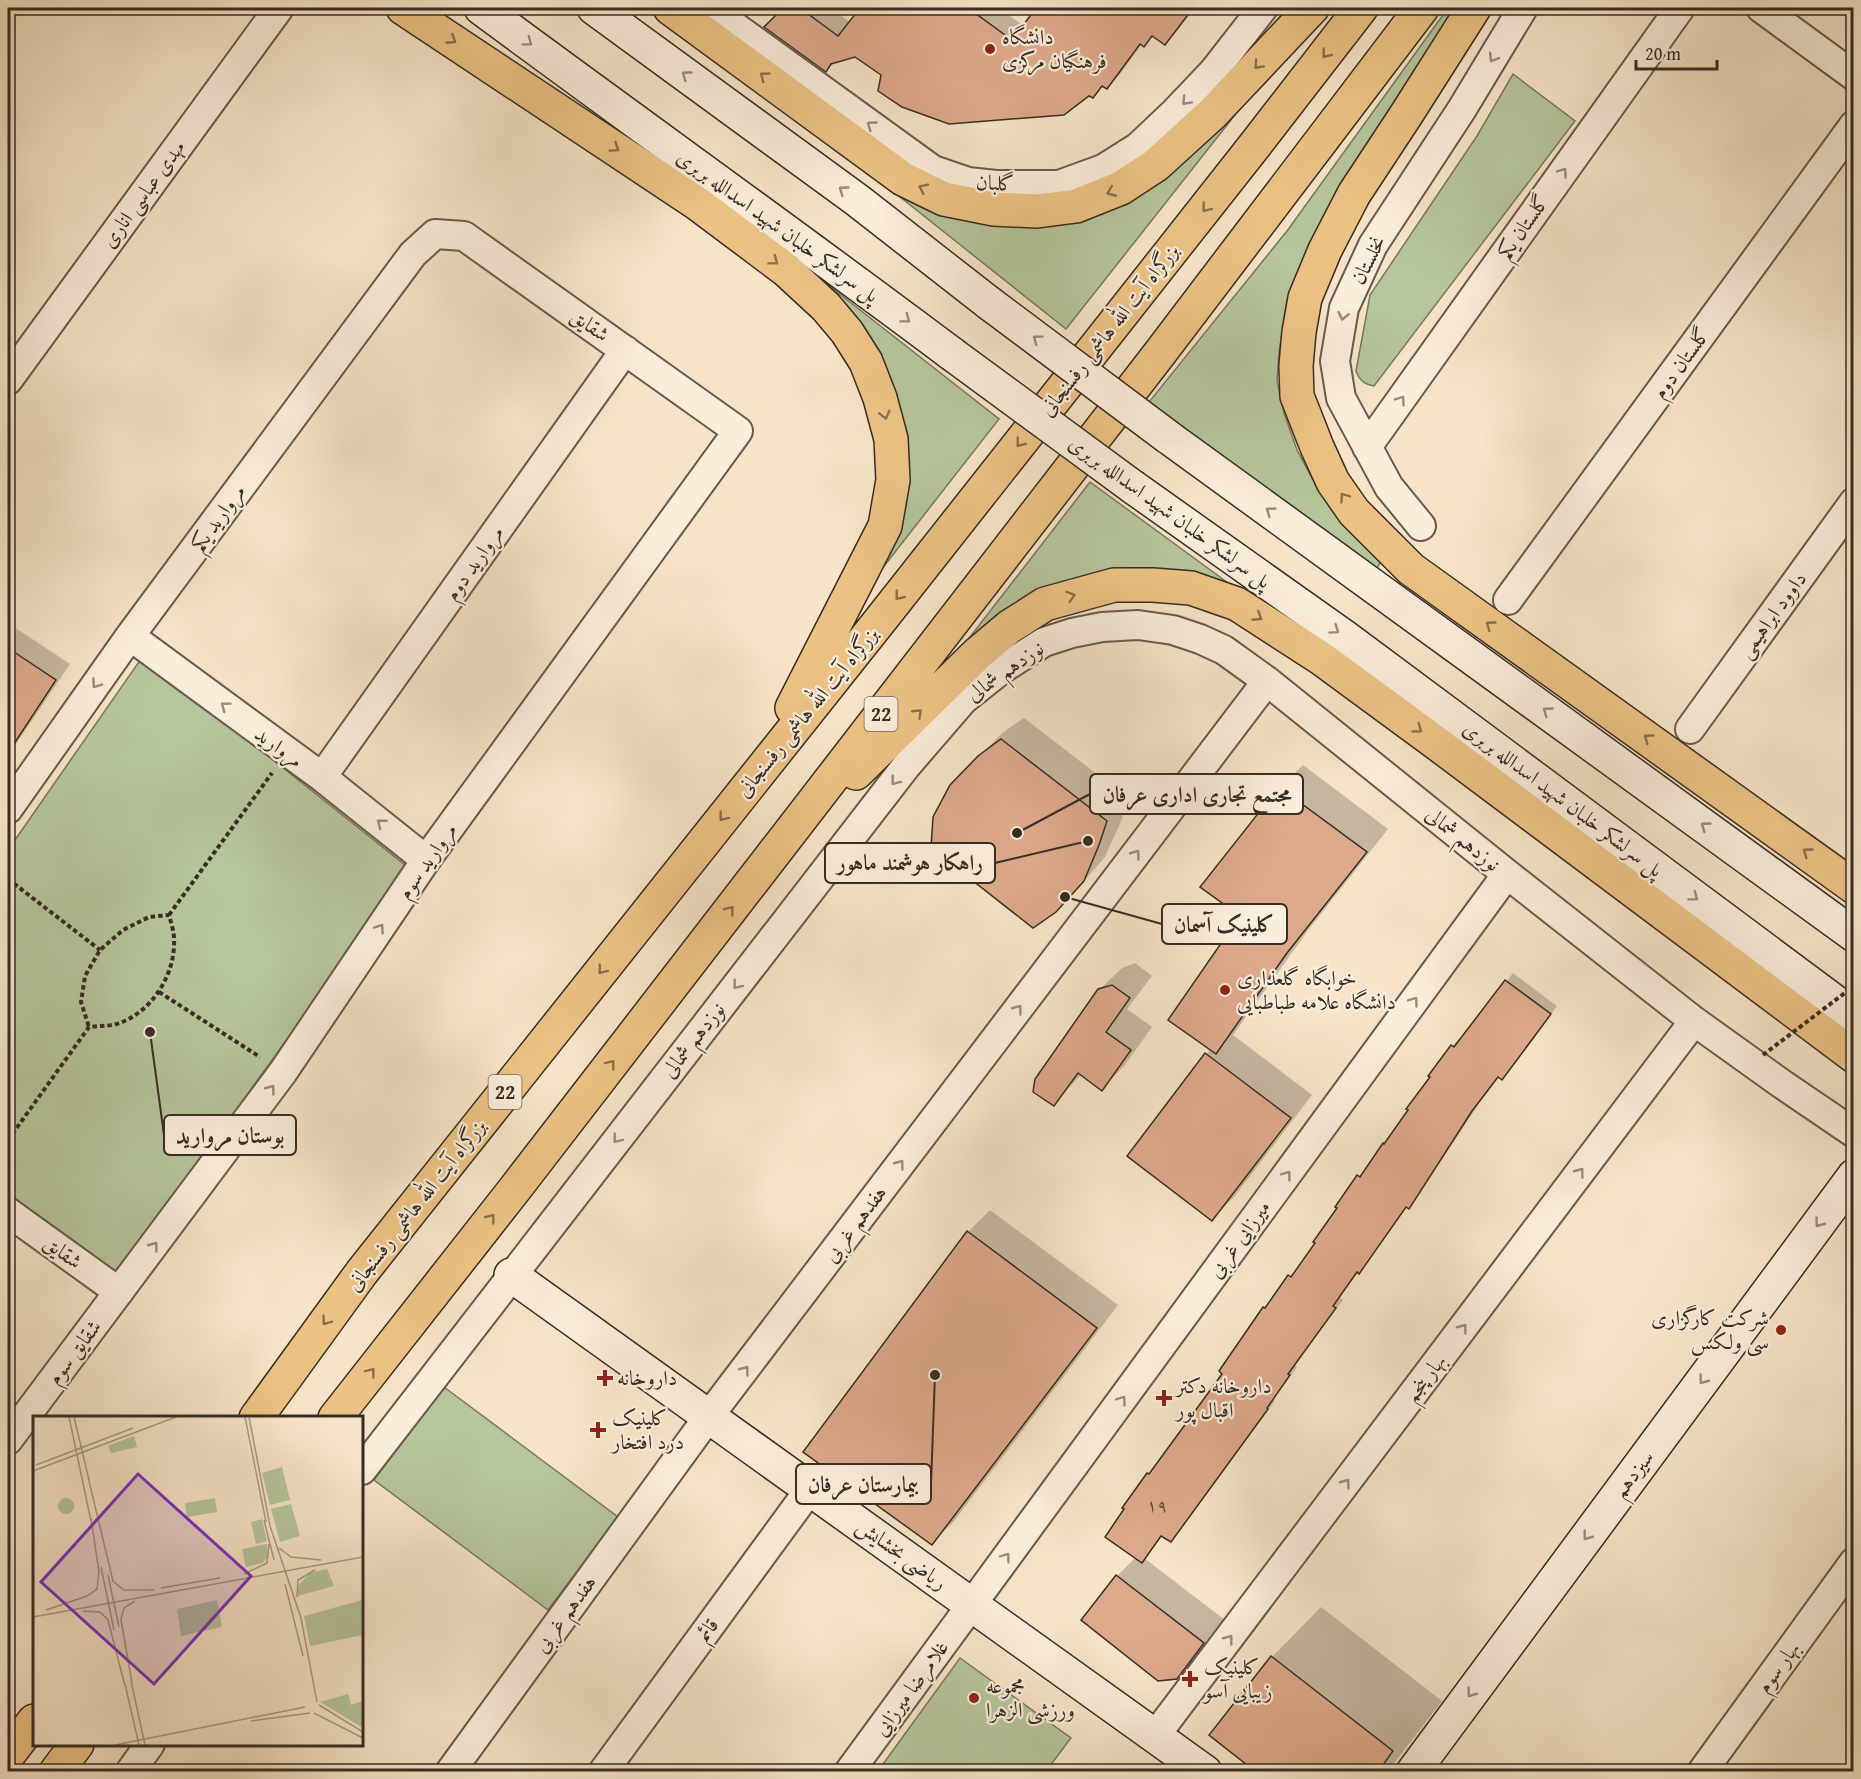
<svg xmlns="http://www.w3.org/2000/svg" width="1861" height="1779" font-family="'Gentium Book Plus',Amiri,serif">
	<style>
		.green { fill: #b6c59b; stroke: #76785e; stroke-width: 1.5 }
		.shadow { fill: #0003 }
		.building { fill: #dda98b; stroke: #372c22; stroke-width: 1.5 }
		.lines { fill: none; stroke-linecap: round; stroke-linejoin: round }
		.street-casing { stroke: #675a4c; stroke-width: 32 }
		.secondary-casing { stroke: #372c22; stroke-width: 36 }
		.highway-casing { stroke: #372c22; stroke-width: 36 }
		.path { stroke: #372c22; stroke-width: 4; stroke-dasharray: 4.5 3; stroke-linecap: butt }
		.street { stroke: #faeddb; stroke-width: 28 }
		.secondary { stroke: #faeddb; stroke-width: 33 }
		.highway { stroke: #ecc284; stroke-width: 33 }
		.secondary-bridge-casing { stroke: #372c22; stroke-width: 36; stroke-linecap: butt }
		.path-bridge { stroke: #372c22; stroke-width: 4; stroke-dasharray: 4.5 3; stroke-linecap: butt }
		.secondary-bridge { stroke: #faeddb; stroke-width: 33 }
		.oneway { stroke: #88704e }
		.oneway2 { stroke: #988c7e }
		.poi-dot { fill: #8f2418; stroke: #faeddb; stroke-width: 2 }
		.labels { text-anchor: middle; stroke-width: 4.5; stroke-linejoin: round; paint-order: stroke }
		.number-label { font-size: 18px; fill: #604b3c }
		.shield { fill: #faeddb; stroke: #72665a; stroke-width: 1.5 }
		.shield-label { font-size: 20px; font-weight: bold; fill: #372c22 }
		.poi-label { font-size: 21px; fill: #372c22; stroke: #faeddb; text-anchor: start }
		.street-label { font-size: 21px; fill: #372c22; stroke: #faeddb }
		.inset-road { fill: none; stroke: #aa9a86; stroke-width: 1.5 }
		.view { fill: #7b2cbf; fill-opacity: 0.15; stroke: #7b2cbf; stroke-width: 3 }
		.inset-edge { fill: none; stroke: #372c22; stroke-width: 3 }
		.leader { fill: none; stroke: #372c22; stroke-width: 2 }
		.callout-dot { fill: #372c22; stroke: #faeddb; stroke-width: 2 }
		.callout { fill: #faeddb; stroke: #372c22; stroke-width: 2 }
		.callout-label { font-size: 22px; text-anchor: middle; font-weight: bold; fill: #372c22 }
	</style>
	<rect width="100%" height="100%" fill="#f7e4c8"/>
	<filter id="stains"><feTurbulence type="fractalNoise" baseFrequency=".00333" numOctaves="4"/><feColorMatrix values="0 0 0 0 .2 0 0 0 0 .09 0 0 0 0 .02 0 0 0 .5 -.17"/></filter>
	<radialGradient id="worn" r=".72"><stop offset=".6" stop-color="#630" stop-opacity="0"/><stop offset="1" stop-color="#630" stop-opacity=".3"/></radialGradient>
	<!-- green -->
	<path class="green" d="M1448 8H1456L1318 228 1305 254 1287 301 1279 352 1277 381 1284 413 1297 450 1312 478 1330 505 1382 558 1377 569 1217 453 1149 402 1287 231Z
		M1298 35 1066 329 885 185 1014 220Z
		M1513 74 1575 121 1374 386C1364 384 1360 381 1356 371L1370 295 1477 136Z
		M790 255 999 419 838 625 901 440Z
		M1090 482 1246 596 1124 573 926 694Z
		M143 656 410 869 116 1276 8 1196V850Z
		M444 1387 618 1517 548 1610 374 1480Z
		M960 1658 1071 1738 1046 1771H878Z"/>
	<!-- shadow -->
	<path class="shadow" d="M771 8H831L851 23 862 8H999L1024 26 1038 8H1195L1178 30 1165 43 1154 35 1144 45 1142 44 1120 74 1107 87 1104 85 1093 96 882 74 855 55 835 61 826 70 775 19Z
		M8 623 70 664 8 756Z
		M1024 718 1128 798 1121 821 1105 857 1078 888 979 757 1002 733Z
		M1303 765 1388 829 1309 929 1233 1035 1312 1095 1234 1197 1212 1219 1206 1054 1211 1049 1243 916 1202 887 1280 788Z
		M1135 963 1152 976 1127 1009 1152 1027 1124 1066 1102 1089 1082 1074 1053 1104 1099 990 1122 968Z
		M1513 973 1557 1006 1509 1070 1502 1078 1499 1076 1480 1102 1416 1199 1409 1207 1407 1206 1366 1264 1358 1271 1339 1297 1343 1300 1295 1365 1297 1367 1273 1399 1275 1401 1178 1533 1171 1540 1163 1535 1144 1558 1225 1620 1199 1655 1177 1678 1117 1576 1136 1557 1148 1474 1156 1466 1224 1373 1264 1308 1272 1300 1290 1276 1298 1269 1359 1176 1367 1169 1432 1077 1431 1075 1452 1046 1460 1038 1461 1039Z
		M990 1210 1118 1305 954 1521 932 1543 968 1232Z
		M1321 1607 1442 1701 1387 1772H1258L1272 1657Z"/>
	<!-- building -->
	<path class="building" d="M774 8H800L838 36 860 8H968L1012 40 1036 8H1193L1165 45 1152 36 1144 47 1140 44 1107 89 1102 86 1093 98 1089 96 1064 115 949 124 902 107 878 91 881 75 855 57 831 64 826 72 764 27 775 16Z
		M8 648 56 680 8 753Z
		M1001 739 1107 821 1099 845 1084 881 1056 912 1033 928 931 848 933 817 950 785 978 756Z
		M1279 787 1367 852 1287 953 1216 1054 1168 1020 1240 916 1200 887Z
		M1505 980 1551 1014 1502 1080 1498 1077 1472 1111 1409 1209 1406 1207 1359 1274 1357 1272 1333 1306 1336 1308 1288 1374 1290 1375 1267 1408 1268 1409 1171 1542 1161 1536 1142 1563 1105 1537 1124 1509 1122 1508 1147 1473 1149 1474 1222 1374 1219 1371 1263 1307 1265 1308 1288 1275 1291 1277 1315 1243 1313 1242 1337 1208 1335 1207 1357 1175 1360 1177 1383 1143 1384 1144 1408 1110 1406 1109 1430 1077 1428 1076 1451 1045 1454 1047Z
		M1112 985 1130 998 1106 1032 1131 1050 1102 1091 1078 1073 1054 1106 1033 1092 1035 1079 1098 989Z
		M1205 1053 1291 1118 1212 1221 1127 1156Z
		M967 1231 1097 1328 932 1545 803 1452Z
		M1116 1575 1204 1643 1177 1679 1158 1681 1081 1620Z
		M1271 1656 1393 1751 1378 1772H1256L1209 1735Z"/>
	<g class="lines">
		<defs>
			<path id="street" d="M709 8 933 170 968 182 996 185H1059L1103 169 1138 147 1175 112 1213 72 1263 8
				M1761 8 1854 76
				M8 380 279 8
				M1367 447 1680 8
				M1421 526 1389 487 1341 398 1335 361 1344 308 1373 245 1462 109 1523 8
				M1508 600 1854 125
				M130 636 322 777 426 860
				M1690 729 1854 502
				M322 777 625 350
				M8 809 130 636 413 254 435 234 464 236 738 431 426 860 283 1072 8 1440
				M8 1212 119 1292
				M362 1470 907 765 963 700 1002 669 1044 642 1072 633 1102 627 1138 625 1173 630 1200 639 1224 650 1267 681 1507 874 1694 1021 1782 1084 1854 1133
				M1155 1736 1694 1021
				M130 1772 150 1744
				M450 1772 709 1416 1267 681
				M603 1772 810 1489
				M849 1772 1507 874
				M1702 1772 1854 1562"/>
			<path id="secondary" d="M481 8C638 124 796 237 952 354
				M594 8 857 200 989 303
				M1168 437 1854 935
				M1133 487 1346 638 1854 1016
				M511 1275 1205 1772
				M1413 1772 1854 1176"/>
			<path id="highway" d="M403 8 698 204 786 270 826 307 847 332 866 362 880 398 891 439 893 480 885 526 792 708
				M670 8 903 179 944 199 994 209 1037 211 1076 206 1121 188 1156 165 1213 113 1312 8
				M1474 8 1406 115 1354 194 1325 250 1305 298 1299 332 1296 366 1297 396 1317 447 1333 482 1354 512 1411 569 1854 887
				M856 773 977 654 1009 627 1045 604 1114 585H1153L1191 588 1237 604 1322 659 1439 745 1854 1056
				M256 1418 362 1272 882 618 1255 145 1361 8
				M335 1418 514 1190 1160 353 1422 8
				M8 1755 34 1721
				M56 1772 77 1744"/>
		</defs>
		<!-- street casing -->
		<use href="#street" class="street-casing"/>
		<!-- secondary casing -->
		<use href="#secondary" class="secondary-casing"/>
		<!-- highway casing -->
		<use href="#highway" class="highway-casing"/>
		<!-- path -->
		<path class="path" d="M8 879 100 950
			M169 915 272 773
			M159 992 260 1057
			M8 1140 89 1027C97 1026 105 1026 113 1025 150 1016 176 975 174 939 174 931 171 923 169 915L149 917 123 930 100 950 85 976 81 1002 89 1027"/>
		<!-- street -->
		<use href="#street" class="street"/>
		<!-- secondary -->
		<use href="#secondary" class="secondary"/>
		<!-- highway -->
		<use href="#highway" class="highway"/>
		<defs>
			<path id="secondary-bridge" d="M989 303 1168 437
				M952 354 1133 487"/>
		</defs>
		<!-- secondary-bridge casing -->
		<use href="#secondary-bridge" class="secondary-bridge-casing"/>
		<!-- path-bridge -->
		<path class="path-bridge" d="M1763 1055 1854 986"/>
		<!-- secondary-bridge -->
		<use href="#secondary-bridge" class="secondary-bridge"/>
	</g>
	<!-- one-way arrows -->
	<defs><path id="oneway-chevron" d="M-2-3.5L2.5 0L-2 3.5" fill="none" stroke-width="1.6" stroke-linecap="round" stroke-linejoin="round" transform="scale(1.5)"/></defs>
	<g class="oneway">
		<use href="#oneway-chevron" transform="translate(452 40) rotate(33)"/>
		<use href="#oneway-chevron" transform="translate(1326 54) rotate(128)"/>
		<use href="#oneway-chevron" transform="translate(1258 65) rotate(133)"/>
		<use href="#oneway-chevron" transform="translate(764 76) rotate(-144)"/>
		<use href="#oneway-chevron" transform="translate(615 148) rotate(34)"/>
		<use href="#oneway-chevron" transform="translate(923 188) rotate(-154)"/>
		<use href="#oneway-chevron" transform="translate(1111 192) rotate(158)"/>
		<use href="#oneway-chevron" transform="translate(1206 208) rotate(128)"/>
		<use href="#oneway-chevron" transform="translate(774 261) rotate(37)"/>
		<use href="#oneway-chevron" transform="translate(885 415) rotate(76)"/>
		<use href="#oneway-chevron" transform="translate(1020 443) rotate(128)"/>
		<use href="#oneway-chevron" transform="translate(1344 497) rotate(-125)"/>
		<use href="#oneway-chevron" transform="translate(899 596) rotate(128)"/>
		<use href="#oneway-chevron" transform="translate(1071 596) rotate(-17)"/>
		<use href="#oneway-chevron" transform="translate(1258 617) rotate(33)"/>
		<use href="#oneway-chevron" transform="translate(1490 625) rotate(-144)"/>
		<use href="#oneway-chevron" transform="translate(918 713) rotate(-44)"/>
		<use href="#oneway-chevron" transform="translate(1418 729) rotate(36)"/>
		<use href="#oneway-chevron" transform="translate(1648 738) rotate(-144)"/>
		<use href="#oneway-chevron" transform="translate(723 817) rotate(128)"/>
		<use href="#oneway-chevron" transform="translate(1807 852) rotate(-144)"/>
		<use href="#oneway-chevron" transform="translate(730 910) rotate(-52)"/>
		<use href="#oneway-chevron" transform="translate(602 970) rotate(128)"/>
		<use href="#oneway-chevron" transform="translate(611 1064) rotate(-52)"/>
		<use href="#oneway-chevron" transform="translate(491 1218) rotate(-52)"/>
		<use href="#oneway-chevron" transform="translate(326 1321) rotate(126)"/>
		<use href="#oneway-chevron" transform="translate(371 1372) rotate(-52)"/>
	</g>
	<g class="oneway2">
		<use href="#oneway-chevron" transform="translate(528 42) rotate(37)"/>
		<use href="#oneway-chevron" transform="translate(1493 58) rotate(121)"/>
		<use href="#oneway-chevron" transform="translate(686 75) rotate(-144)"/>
		<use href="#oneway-chevron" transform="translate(1186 101) rotate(133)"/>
		<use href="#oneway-chevron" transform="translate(871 125) rotate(-144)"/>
		<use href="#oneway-chevron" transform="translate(1563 172) rotate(-55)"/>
		<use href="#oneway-chevron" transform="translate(843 190) rotate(-144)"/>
		<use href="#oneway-chevron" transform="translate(1343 316) rotate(102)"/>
		<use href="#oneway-chevron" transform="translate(906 319) rotate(37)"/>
		<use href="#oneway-chevron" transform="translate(1037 339) rotate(-143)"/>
		<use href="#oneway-chevron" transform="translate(1401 400) rotate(-55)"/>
		<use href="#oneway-chevron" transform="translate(1270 511) rotate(-144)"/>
		<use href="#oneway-chevron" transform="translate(1335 630) rotate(35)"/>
		<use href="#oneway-chevron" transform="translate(96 684) rotate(125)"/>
		<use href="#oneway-chevron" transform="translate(225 706) rotate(-143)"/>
		<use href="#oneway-chevron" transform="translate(1547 711) rotate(-144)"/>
		<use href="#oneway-chevron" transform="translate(895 781) rotate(128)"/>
		<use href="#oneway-chevron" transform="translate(381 823) rotate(-142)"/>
		<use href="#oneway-chevron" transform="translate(1705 826) rotate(-144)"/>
		<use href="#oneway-chevron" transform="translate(1136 854) rotate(-53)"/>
		<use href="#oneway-chevron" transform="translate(1694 897) rotate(37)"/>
		<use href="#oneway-chevron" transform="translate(380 928) rotate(-56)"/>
		<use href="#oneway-chevron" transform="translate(737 985) rotate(128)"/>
		<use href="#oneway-chevron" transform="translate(1414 1001) rotate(-54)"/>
		<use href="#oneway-chevron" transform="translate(1018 1009) rotate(-53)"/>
		<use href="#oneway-chevron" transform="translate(271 1089) rotate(-53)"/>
		<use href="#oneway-chevron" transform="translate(617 1139) rotate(128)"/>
		<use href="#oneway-chevron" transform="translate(900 1164) rotate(-53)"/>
		<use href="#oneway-chevron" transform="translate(1580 1172) rotate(-53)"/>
		<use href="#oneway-chevron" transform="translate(1287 1175) rotate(-54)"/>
		<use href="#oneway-chevron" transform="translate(1819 1223) rotate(127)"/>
		<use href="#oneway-chevron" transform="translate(154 1246) rotate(-53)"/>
		<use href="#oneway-chevron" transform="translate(1463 1328) rotate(-53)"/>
		<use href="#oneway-chevron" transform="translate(745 1370) rotate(-53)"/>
		<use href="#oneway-chevron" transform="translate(1703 1380) rotate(127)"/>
		<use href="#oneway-chevron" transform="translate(1122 1400) rotate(-54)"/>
		<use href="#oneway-chevron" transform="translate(1346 1483) rotate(-53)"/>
		<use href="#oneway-chevron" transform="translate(1587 1536) rotate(127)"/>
		<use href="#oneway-chevron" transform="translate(1006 1557) rotate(-54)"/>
		<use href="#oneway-chevron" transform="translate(1229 1639) rotate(-53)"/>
		<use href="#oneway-chevron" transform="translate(1471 1693) rotate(127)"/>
	</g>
	<!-- markers -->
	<g class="poi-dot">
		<circle cx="990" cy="49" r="6"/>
		<circle cx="1225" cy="990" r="6"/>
		<circle cx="1781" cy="1330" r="6"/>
		<path d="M602 1369h6v6h6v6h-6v6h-6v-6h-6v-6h6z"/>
		<path d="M1161 1389h6v6h6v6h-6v6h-6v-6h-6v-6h6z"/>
		<path d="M595 1421h6v6h6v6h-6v6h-6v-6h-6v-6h6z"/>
		<path d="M1187 1670h6v6h6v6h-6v6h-6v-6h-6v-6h6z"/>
		<circle cx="974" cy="1698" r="6"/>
	</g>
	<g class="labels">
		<!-- number labels -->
		<g class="number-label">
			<text x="1157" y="1511">۱۹</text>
		</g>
		<!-- shield labels -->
		<g class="shield">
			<rect x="864.5" y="697" width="33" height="34" rx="4.5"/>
			<rect x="488.5" y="1075" width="33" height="34" rx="4.5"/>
		</g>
		<g class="shield-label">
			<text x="881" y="721">22</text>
			<text x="505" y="1099">22</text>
		</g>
		<!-- poi labels -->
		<g class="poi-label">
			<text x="1002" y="44">دانشگاه<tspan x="1002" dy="24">فرهنگیان مرکزی</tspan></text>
			<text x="1237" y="985">خوابگاه گلعذاری<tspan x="1237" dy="24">دانشگاه علامه طباطبایی</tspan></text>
			<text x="1769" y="1325" text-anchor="end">شرکت کارگزاری<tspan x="1769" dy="24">سی ولکس</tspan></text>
			<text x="617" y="1385">داروخانه</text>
			<text x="1176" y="1393">داروخانه دکتر<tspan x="1176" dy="24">اقبال پور</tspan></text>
			<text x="612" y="1425">کلینیک<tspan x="612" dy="24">درد افتخار</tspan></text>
			<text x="1204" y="1674">کلینیک<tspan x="1204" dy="24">زیبایی آسو</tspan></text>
			<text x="986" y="1693">مجموعه<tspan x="986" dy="24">ورزشی الزهرا</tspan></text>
		</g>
		<!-- street labels -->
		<g class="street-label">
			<text transform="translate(995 183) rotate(3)" y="7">گلبان</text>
			<text transform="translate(143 194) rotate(-54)" y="7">مهدی عباسی اناری</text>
			<text transform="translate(778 226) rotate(36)" y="7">پل سرلشکر خلبان شهید اسدالله بربری</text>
			<text transform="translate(1523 227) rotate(-55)" y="7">گلستان یکم</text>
			<text transform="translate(1368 260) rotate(-63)" y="7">نخلستان</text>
			<text transform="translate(590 325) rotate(35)" y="7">شقایق</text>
			<text transform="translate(1109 330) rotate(-52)" y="7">بزرگراه آیت الله هاشمی رفسنجانی</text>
			<text transform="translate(1681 363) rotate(-54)" y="7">گلستان دوم</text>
			<text transform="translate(1170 512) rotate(36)" y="7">پل سرلشکر خلبان شهید اسدالله بربری</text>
			<text transform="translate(218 518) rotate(-54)" y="7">مروارید یکم</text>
			<text transform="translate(474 563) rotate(-55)" y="7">مروارید دوم</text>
			<text transform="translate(1772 615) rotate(-54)" y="7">داوود ابراهیمی</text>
			<text transform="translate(1005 671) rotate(-35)" y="7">نوزدهم شمالی</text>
			<text transform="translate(807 712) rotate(-51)" y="7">بزرگراه آیت الله هاشمی رفسنجانی</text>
			<text transform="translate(279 747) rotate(36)" y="7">مروارید</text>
			<text transform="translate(1563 799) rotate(37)" y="7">پل سرلشکر خلبان شهید اسدالله بربری</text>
			<text transform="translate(1463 839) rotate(39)" y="7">نوزدهم شمالی</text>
			<text transform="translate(427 861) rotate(-55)" y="7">مروارید سوم</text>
			<text transform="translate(693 1040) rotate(-52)" y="7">نوزدهم شمالی</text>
			<text transform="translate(416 1205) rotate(-52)" y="7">بزرگراه آیت الله هاشمی رفسنجانی</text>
			<text transform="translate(855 1224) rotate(-53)" y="7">هفدهم غربی</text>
			<text transform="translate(1239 1239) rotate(-54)" y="7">میرزایی غربی</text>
			<text transform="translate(63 1252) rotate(36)" y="7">شقایق</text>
			<text transform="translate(74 1352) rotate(-53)" y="7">شقایق سوم</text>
			<text transform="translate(1425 1378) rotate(-53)" y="7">بهار پنجم</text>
			<text transform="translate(1633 1474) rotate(-53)" y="7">سیزدهم</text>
			<text transform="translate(902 1554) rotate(36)" y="7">ریاضی بخشایش</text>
			<text transform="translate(565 1614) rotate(-54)" y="7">هفدهم غربی</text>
			<text transform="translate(707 1630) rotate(-54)" y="7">قائم</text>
			<text transform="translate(1778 1667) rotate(-54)" y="7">بهار سوم</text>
			<text transform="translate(911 1688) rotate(-54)" y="7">غلامرضا میرزایی</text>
		</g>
	</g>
	<!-- overview -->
	<g transform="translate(33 1416)">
		<rect width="330" height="330" fill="#f7e4c8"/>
		<path d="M101 20 104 31 78 37 75 30ZM249 51 257 84 237 89 229 57ZM182 82 184 96 154 101 152 87ZM25 90a8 8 0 1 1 16 0a8 8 0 1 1-16 0ZM258 88 267 120 247 126 238 93ZM229 103 234 125 223 128 218 106ZM234 128 235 141 229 147 213 151 209 133ZM294 153 301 170 265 180V170L277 157ZM184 184 189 211 148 220 144 193ZM330 184V219L277 230 271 200ZM315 278 318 289 330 285V312L287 286Z" fill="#b6c59b"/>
		<path class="inset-road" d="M36 1 58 105M41 1 56 64M212 1 233 106M216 1 237 110 268 202 284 286M3 49 100 12M0 55 143 1M55 61 80 165 91 174H121M231 104 241 144M246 132 258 141 288 144M68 151 81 214M211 158 234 147 236 128M75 159 86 211M252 168 270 240M128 172 187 162M264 181 265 164 282 154M13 194 54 180 64 173 66 156 58 102M50 195 67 196 75 204 92 270M0 201 330 141M98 265 112 329M99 267 88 204 91 192 102 185M92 268 106 329M286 289 330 316M281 297 330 322M218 305 277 297M82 329 272 291"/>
		<path class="view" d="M105 58 218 160 121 268 8 166Z"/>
		<rect width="330" height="330" class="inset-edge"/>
	</g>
	<!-- callouts -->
	<path class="leader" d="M1017 833L1090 794M1088 841L995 863M1065 897L1162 924M150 1032L164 1135M935 1375L931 1484"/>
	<g class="callout-dot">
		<circle cx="1017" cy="833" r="6"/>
		<circle cx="1088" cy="841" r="6"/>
		<circle cx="1065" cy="897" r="6"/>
		<circle cx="150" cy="1032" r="6"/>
		<circle cx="935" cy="1375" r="6"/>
	</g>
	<g class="callout">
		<rect x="1090" y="774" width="213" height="40" rx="6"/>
		<rect x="825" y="843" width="170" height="40" rx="6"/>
		<rect x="1162" y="904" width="125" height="40" rx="6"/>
		<rect x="164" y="1115" width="132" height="40" rx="6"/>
		<rect x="796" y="1464" width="135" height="40" rx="6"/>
	</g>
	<g class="callout-label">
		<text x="1197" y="802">مجتمع تجاری اداری عرفان</text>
		<text x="910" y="870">راهکار هوشمند ماهور</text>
		<text x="1224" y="932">کلینیک آسمان</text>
		<text x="230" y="1143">بوستان مروارید</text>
		<text x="863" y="1492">بیمارستان عرفان</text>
	</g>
	<!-- margin -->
	<rect width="1861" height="1779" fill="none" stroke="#f7e4c8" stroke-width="30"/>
	<rect x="9" y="9" width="1843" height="1761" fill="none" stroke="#372c22" stroke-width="3"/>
	<rect x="15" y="15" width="1831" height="1749" fill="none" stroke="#372c22" stroke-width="1.5"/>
	<!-- scale -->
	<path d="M1636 60v9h81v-9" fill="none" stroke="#372c22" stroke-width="3"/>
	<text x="1645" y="60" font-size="18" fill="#372c22" stroke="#faeddb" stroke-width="4.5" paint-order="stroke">20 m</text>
	<rect width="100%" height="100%" filter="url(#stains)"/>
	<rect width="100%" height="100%" fill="url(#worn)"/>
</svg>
